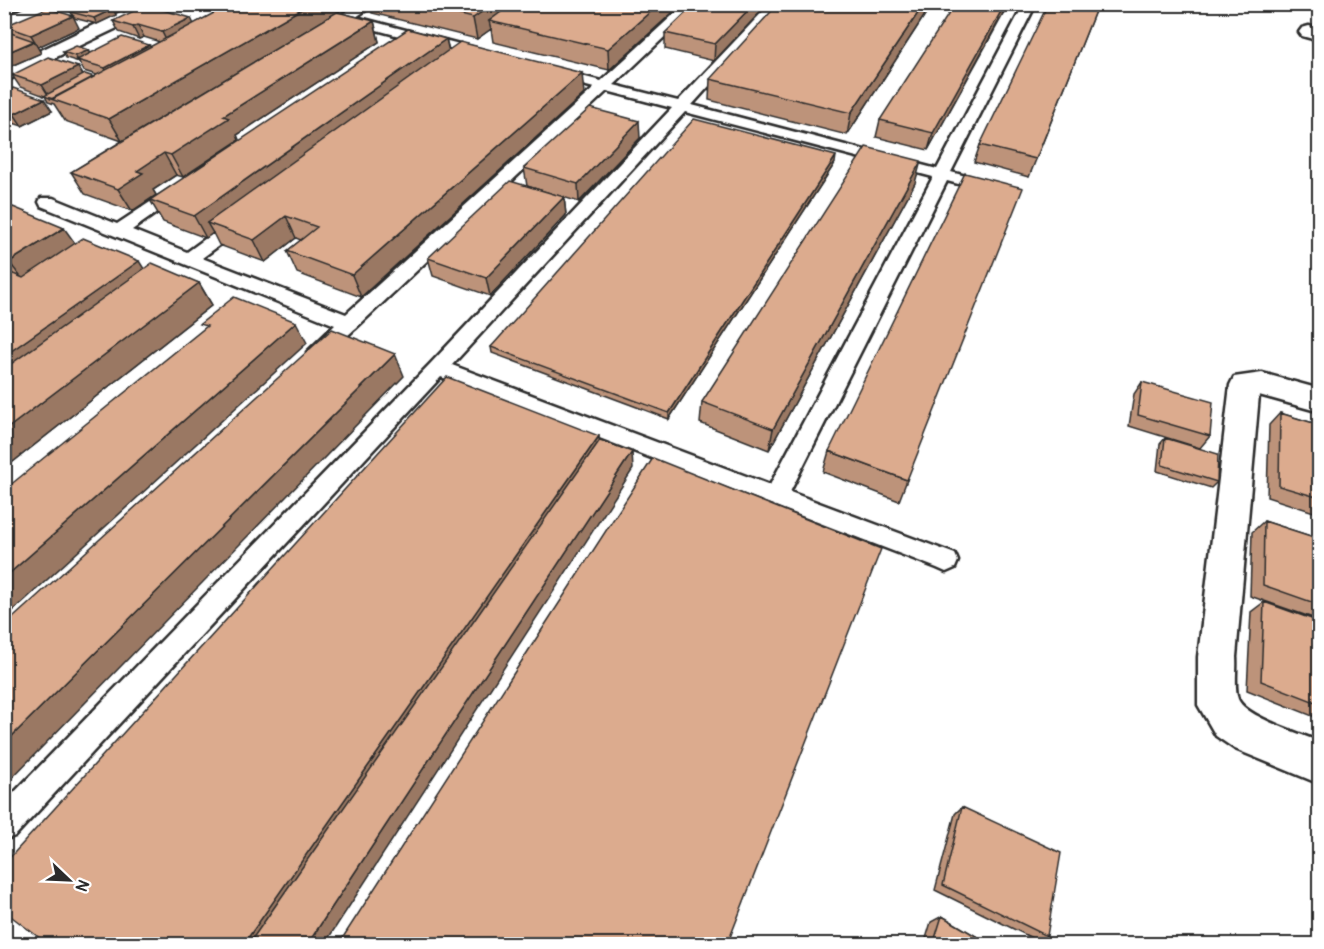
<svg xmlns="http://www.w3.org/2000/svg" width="1324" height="949" font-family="Pangolin,sans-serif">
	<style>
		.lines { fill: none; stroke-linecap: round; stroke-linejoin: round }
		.lane-casing { stroke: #2b2b2b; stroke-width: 5 }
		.street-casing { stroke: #2b2b2b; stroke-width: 5 }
		.lane { fill: #fff; fill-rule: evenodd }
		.street { fill: #fff; fill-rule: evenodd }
		.wall { fill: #bd937a; stroke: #2b2b2b; stroke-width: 1.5 }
		.shaded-wall { fill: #9a7863; stroke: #2b2b2b; stroke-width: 1.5 }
		.building { fill: #dcab8e; stroke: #2b2b2b; stroke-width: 1.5 }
	</style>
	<rect width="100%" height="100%" fill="#fff"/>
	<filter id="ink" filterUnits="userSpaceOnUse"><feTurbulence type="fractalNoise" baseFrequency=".0167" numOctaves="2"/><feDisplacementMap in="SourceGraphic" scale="12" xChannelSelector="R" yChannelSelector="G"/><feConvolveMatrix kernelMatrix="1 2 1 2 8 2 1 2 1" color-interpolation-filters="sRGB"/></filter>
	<g filter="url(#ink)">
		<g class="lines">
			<defs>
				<path id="lane" d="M359 4H375L356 17 486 51 488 54 481 58 347 22 339 26 334 25 333 22 334 19Z
					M685 4H699L614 85 678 101 770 4H783L692 105 937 169 1024 4H1036L951 172 995 184 997 187 989 192 947 181 790 492 955 554 958 561 955 568 946 572 937 568 441 377 15 836 4 840V803L431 363 672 108 607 91 356 328C343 338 328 362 310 357L307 352 335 325 41 206 39 202 41 198H53L117 224 173 187H185L187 190 185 193 132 230 187 252 235 217H247L250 221 247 225 202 258 346 314 594 88 549 76 547 73 549 70 554 69 601 81ZM685 112 933 177 770 485 452 365Z"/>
				<path id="street" d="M33 4H58L55 8 4 30V17Z
					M137 4H162L159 8 4 82V68Z
					M1309 26 1320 29V41L1302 36 1299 32 1302 28Z
					M1262 373 1320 389V412L1259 395 1236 657C1237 669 1234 688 1238 699 1245 717 1302 734 1320 742V784L1235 749 1216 736 1198 705V657L1230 385 1234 377Z"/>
			</defs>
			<!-- lane casing -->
			<use href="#lane" class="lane-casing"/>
			<!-- street casing -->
			<use href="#street" class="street-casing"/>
			<!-- lane -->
			<use href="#lane" class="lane"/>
			<!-- street -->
			<use href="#street" class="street"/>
		</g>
		<!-- wall -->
		<path class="wall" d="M63 4H96L101 6V4H140L124 12 113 9 116 15 97 24 74 18 71 12 74 11 65 8Z
			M224 4H351L338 12 374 21 379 42 237 135 239 140 183 177 176 175 153 190 156 195 132 211 85 194 71 172 122 141 65 121 54 104 48 102 45 96 20 87 12 75 78 67 83 75 94 77 97 75 84 71 79 62 66 58 63 52 90 53 149 45 150 47 160 42 144 37 139 39 119 32 113 21 194 24 217 12 216 9Z
			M370 4H682L609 70 493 42 491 29 477 39 372 13Z
			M695 4H768L714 61 665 49V33Z
			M932 4 847 135 709 100 710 79Z
			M1008 6 928 150 876 137 880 120Z
			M1097 6 1029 177 974 162 980 145Z
			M5 26 79 28 37 47 41 53 11 66 4 64V33L8 32Z
			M446 39 449 50 584 94 361 297 297 273 287 251 301 240 296 238 265 262 219 245 213 233 206 238 163 222 150 200Z
			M4 89 6 92 52 111 22 126 4 120Z
			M640 138 579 202 527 186 524 168Z
			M835 163 669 419 492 353 491 347Z
			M915 183 769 450 700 423 702 402Z
			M564 197 566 215 490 296 433 276 428 258Z
			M4 212 75 243 144 269 199 283 212 305 4 469Z
			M1142 382 1210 436 1200 448 1129 426 1134 394Z
			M1280 413 1320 425V514L1267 497 1269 425Z
			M1165 438 1217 482 1211 488 1157 471 1160 444Z
			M829 451 907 480 899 501 823 472Z
			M1264 521 1320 539 1319 620 1250 596 1252 532Z
			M1264 602 1320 622V719L1247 690 1251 612Z
			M962 807 1047 936 1036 940 935 890 955 814Z
			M942 916 991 945H924L931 922Z"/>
		<!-- shaded-wall -->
		<path class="shaded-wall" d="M75 4H86L76 11 73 5Z
			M125 4H140L124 12 121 7Z
			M310 4H351L122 141 109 119Z
			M493 4H524L489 21 491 29 477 39 473 18Z
			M659 4H682L609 70 608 49Z
			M754 4H768L714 61 715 44Z
			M924 4H932L847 135 851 113Z
			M1005 4H1008L928 150 933 133Z
			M113 9 116 15 97 24 94 18Z
			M73 16 79 28 38 47 31 35Z
			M191 18 196 29 168 44 162 32Z
			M374 21 379 42 237 135 239 140 183 177 171 155 223 116Z
			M138 25 144 37 139 39 133 27Z
			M446 39 451 60 207 223 213 233 206 238 194 216Z
			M34 41 41 53 11 66 4 57V54Z
			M149 45 155 57 111 80 105 68Z
			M89 50 92 56 77 60 79 62 75 56Z
			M78 67 85 79 50 98 42 85Z
			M582 73 584 94 361 297 352 275Z
			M44 99 52 111 22 126 14 114Z
			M639 121 640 138 579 202 578 184Z
			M164 153 176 175 153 190 156 195 132 211 118 189 137 171Z
			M836 156 835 163 669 419V413Z
			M921 161 915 183 769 450 773 429Z
			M564 197 566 215 490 296 486 278Z
			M286 216 296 238 265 262 254 240Z
			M64 228 80 250 27 285 9 262Z
			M139 261 153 283 4 392V356Z
			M4 265 17 280 4 288Z
			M199 283 212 305 4 469V431Z
			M296 322 307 343 4 619V578Z
			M395 354 404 376 4 786V744Z
			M599 436 601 457 268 945H243Z
			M632 452 633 469 324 945H307Z"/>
		<!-- building -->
		<path class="building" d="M87 4H96L113 9 94 18 71 12Z
			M114 4H125L121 7Z
			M224 4H231L220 10 216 9Z
			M231 4H310L109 119 51 99Z
			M416 4H493L473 18Z
			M512 4H659L608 49 489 21Z
			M695 4H754L715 44 665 33Z
			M778 4H924L851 113 710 79Z
			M955 4H1005L933 133 880 120Z
			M1048 4H1088L1097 6 1036 159 980 145Z
			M146 5 191 18 162 32 138 25 133 27 113 21Z
			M47 8 73 16 31 35 5 26Z
			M337 12 374 21 223 116 229 118 171 155 164 153 137 171 143 173 118 189 71 172Z
			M408 29 446 39 194 216 150 200Z
			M8 32 34 41 4 54V33Z
			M122 37 149 45 105 68 77 60Z
			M460 42 582 73 352 275 287 251 317 227 286 216 254 240 207 223Z
			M76 46 89 50 75 56 63 52Z
			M48 57 78 67 42 85 12 75Z
			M85 74 94 77 53 99 44 96Z
			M13 88 44 99 14 114 4 111V92Z
			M590 108 639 121 578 184 524 168Z
			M694 119 836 156 669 413 491 347Z
			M866 147 921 161 773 429 702 402Z
			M965 173 1023 188 907 480 829 451Z
			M510 181 564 197 486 278 428 258Z
			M13 207 64 228 9 262 4 260V212Z
			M83 238 139 261 4 356V277L11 273 23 278Z
			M152 263 199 283 4 431V369Z
			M234 297 296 322 4 578V490L207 326 200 324Z
			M332 329 395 354 4 744V626Z
			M447 377 599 436 243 945H49L4 911V864Z
			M1142 382 1213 402 1210 436 1138 415Z
			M1280 413 1320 425V498L1279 486Z
			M1165 438 1218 454 1217 482 1162 465Z
			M600 440 632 452 307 945H248Z
			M653 458 881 549 727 945H338Z
			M1264 521 1320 539V605L1263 585Z
			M1264 602 1320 622V704L1261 681Z
			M962 807 1061 853 1047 936 943 885Z
			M942 916 991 945H933Z"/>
	</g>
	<!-- margin -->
	<rect width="1324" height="949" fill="none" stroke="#fff" stroke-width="24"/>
	<rect x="12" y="12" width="1300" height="925" fill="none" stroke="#2b2b2b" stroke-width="2" filter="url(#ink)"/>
	<!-- north arrow -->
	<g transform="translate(69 880) rotate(113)" stroke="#ffffff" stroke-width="4.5" paint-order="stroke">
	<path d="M0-4.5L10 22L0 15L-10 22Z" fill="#2b2b2b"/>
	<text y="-9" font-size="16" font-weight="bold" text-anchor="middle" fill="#2b2b2b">N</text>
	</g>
</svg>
